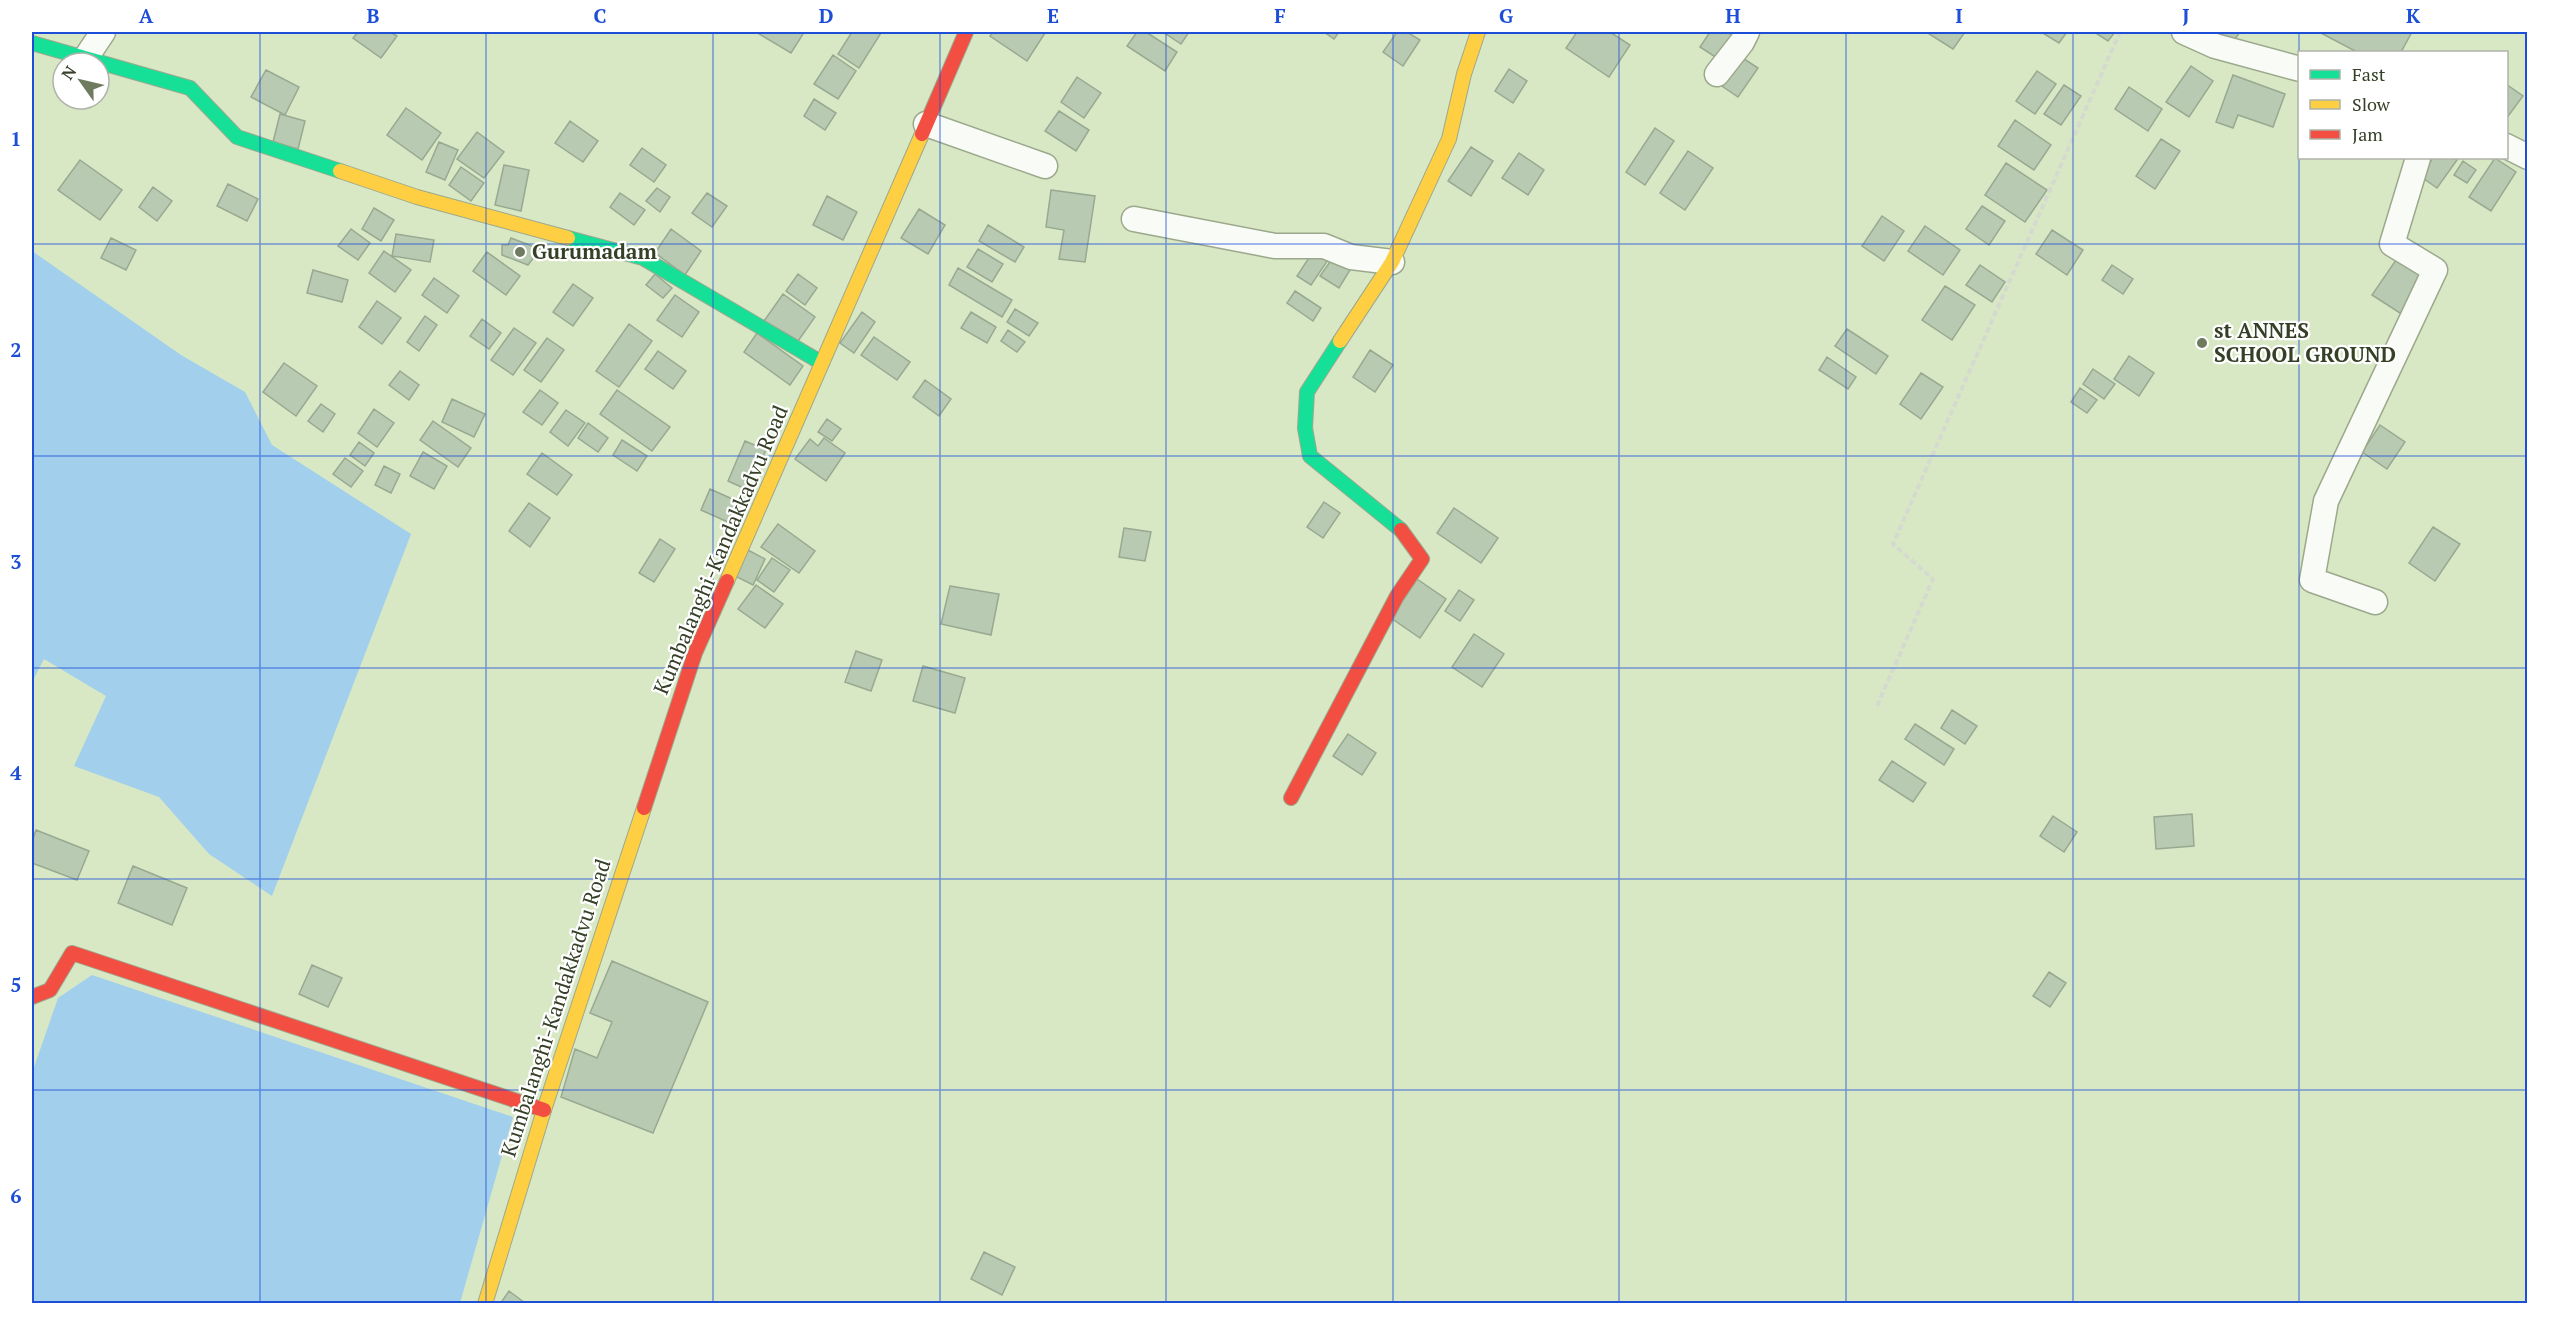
<svg xmlns="http://www.w3.org/2000/svg" width="2559" height="1335" font-family="'PT Serif',serif">
	<style>
		.water { fill: #a1cfec }
		.building { fill: #b8cab1; stroke: #98a991; stroke-width: 1.5 }
		.lines { fill: none; stroke-linecap: round; stroke-linejoin: round }
		.street-casing { stroke: #9ca88c; stroke-width: 27 }
		.fast-casing { stroke: #9ca88c; stroke-width: 16 }
		.slow-casing { stroke: #9ca88c; stroke-width: 16 }
		.jam-casing { stroke: #9ca88c; stroke-width: 16 }
		.path { stroke: #d5dacf; stroke-width: 4; stroke-dasharray: 6 3; stroke-linecap: butt }
		.street { stroke: #f9fcf6; stroke-width: 24 }
		.fast { stroke: #16e098; stroke-width: 14 }
		.slow { stroke: #ffcf43; stroke-width: 14 }
		.jam { stroke: #f24e42; stroke-width: 14 }
		.grid { fill: none; stroke: #1d4ed8; stroke-width: 1.5; stroke-opacity: 0.55 }
		.poi-dot { fill: #6e7b5e; stroke: #fff; stroke-width: 2 }
		.labels { text-anchor: middle; stroke-width: 4.5; stroke-linejoin: round; paint-order: stroke }
		.poi-label { font-size: 21px; font-weight: bold; fill: #354027; stroke: #fff; text-anchor: start }
		.street-label { font-size: 21px; fill: #354027; stroke: #fff }
		.neatline { fill: none; stroke: #1d4ed8; stroke-width: 2 }
		.grid-label { font-size: 20px; text-anchor: middle; font-weight: bold; fill: #1d4ed8 }
	</style>
	<rect width="100%" height="100%" fill="#d8e8c5"/>
	<!-- water -->
	<path class="water" d="M32 251 181 355 245 392 272 445 411 534 272 896 209 854 159 797 74 766 106 696 44 659 32 682Z
		M92 975 513 1117 460 1303 32 1304V1073L58 998Z"/>
	<!-- building -->
	<path class="building" d="M358 32H390L397 36 381 58 353 38Z
		M756 32H800L803 34 791 53Z
		M852 32 881 33 859 68 838 54Z
		M993 32H1043L1045 33 1027 61 990 36Z
		M1137 32H1146L1177 52 1165 71 1127 46Z
		M1163 32H1189L1181 44Z
		M1324 32H1339L1334 39Z
		M1397 32H1407L1420 40 1403 66 1383 52Z
		M1577 32H1610L1630 45 1609 77 1566 48Z
		M1710 32H1727L1738 39 1723 62 1700 47Z
		M1926 32H1965L1953 49Z
		M2041 32H2067L2059 43Z
		M2094 32H2115L2108 41Z
		M2216 32H2240L2228 49 2212 38Z
		M2319 32H2412L2401 52H2357Z
		M1735 53 1758 68 1738 97 1716 82Z
		M833 55 856 71 838 99 814 84Z
		M2191 66 2213 81 2189 117 2166 102Z
		M1509 69 1527 81 1513 103 1495 91Z
		M266 70 299 87 285 115 251 97Z
		M2037 71 2056 84 2035 114 2016 101Z
		M2233 75 2285 94 2273 127 2238 115 2233 128 2216 122Z
		M1077 77 1101 93 1084 118 1061 102Z
		M2506 84 2523 96 2506 119Z
		M2064 85 2081 96 2061 125 2044 114Z
		M2129 87 2162 109 2148 131 2115 109Z
		M814 99 836 113 825 130 804 116Z
		M406 108 441 133 422 160 387 135Z
		M1059 111 1089 130 1076 151 1045 131Z
		M280 114 305 121 298 149 273 142Z
		M2015 120 2051 145 2034 170 1998 146Z
		M570 121 598 141 583 162 555 143Z
		M1655 128 1674 141 1645 185 1626 172Z
		M477 132 504 152 484 178 457 159Z
		M2161 139 2180 151 2155 189 2136 176Z
		M439 142 458 150 445 180 426 172Z
		M1471 147 1493 161 1471 196 1448 181Z
		M642 148 666 165 654 182 630 165Z
		M1688 151 1713 168 1685 210 1660 193Z
		M1519 153 1544 170 1528 195 1502 178Z
		M2433 158H2453L2457 160 2437 188 2420 176Z
		M2495 158 2516 172 2491 211 2469 197Z
		M80 160 122 190 100 220 58 190Z
		M2463 161 2476 170 2467 183 2454 175Z
		M2006 163 2047 190 2025 222 1985 195Z
		M504 165 529 170 521 211 495 205Z
		M461 167 484 183 471 201 449 185Z
		M228 184 258 199 247 221 217 206Z
		M153 187 172 201 157 221 139 207Z
		M657 188 670 197 660 212 646 201Z
		M1051 190 1095 196 1085 262 1059 259 1064 230 1046 227Z
		M620 193 645 210 634 225 610 207Z
		M707 193 727 206 712 227 692 213Z
		M827 196 857 212 843 240 813 225Z
		M1982 206 2005 221 1989 245 1966 229Z
		M374 208 394 220 381 241 362 229Z
		M919 209 945 225 928 254 901 238Z
		M1882 216 1904 231 1884 261 1862 246Z
		M988 225 1024 247 1015 262 979 241Z
		M1925 226 1960 250 1943 275 1908 251Z
		M351 229 370 243 358 260 338 246Z
		M671 229 701 251 685 275 655 253Z
		M2052 230 2083 250 2067 275 2036 254Z
		M396 234 434 240 430 262 392 256Z
		M111 238 136 250 126 270 101 258Z
		M511 238 540 249 528 265 502 255V245H508Z
		M1316 247 1330 257 1311 285 1297 276Z
		M978 249 1003 264 992 282 967 267Z
		M384 251 411 270 395 292 369 273Z
		M487 252 520 276 506 295 473 271Z
		M1332 259 1350 270 1339 288 1320 276Z
		M2396 260 2426 279 2403 315 2372 295Z
		M1980 265 2005 282 1992 302 1966 285Z
		M2112 265 2133 279 2123 294 2102 280Z
		M958 268 1012 300 1002 317 949 285Z
		M313 270 348 280 342 302 307 293Z
		M655 274 672 288 663 298 646 285Z
		M798 274 817 288 805 305 786 291Z
		M434 278 459 296 447 313 422 295Z
		M573 284 593 298 573 326 553 312Z
		M1945 286 1975 305 1952 340 1922 320Z
		M1295 291 1321 308 1313 321 1287 303Z
		M783 294 815 317 796 344 764 321Z
		M675 295 699 312 682 337 657 320Z
		M377 301 401 318 382 344 359 327Z
		M1015 309 1038 323 1029 336 1007 322Z
		M862 312 875 322 854 353 840 343Z
		M971 312 996 327 987 343 961 328Z
		M425 316 437 325 419 351 407 342Z
		M482 319 501 333 489 349 470 336Z
		M629 324 652 341 619 387 596 371Z
		M514 328 536 343 513 375 491 360Z
		M1847 329 1888 356 1876 374 1835 346Z
		M1008 330 1025 342 1017 352 1001 341Z
		M757 333 803 366 790 385 744 352Z
		M874 337 910 362 897 380 861 355Z
		M547 338 564 350 541 382 524 370Z
		M1370 350 1393 365 1375 392 1353 377Z
		M658 351 686 371 673 389 645 369Z
		M2129 356 2154 373 2139 396 2114 379Z
		M1827 357 1856 377 1848 389 1819 370Z
		M284 363 317 386 296 416 263 392Z
		M2093 369 2115 384 2104 399 2083 384Z
		M400 371 419 385 409 400 389 385Z
		M1921 373 1943 387 1921 419 1900 404Z
		M925 380 951 399 939 416 913 397Z
		M2080 388 2097 400 2087 413 2071 402Z
		M540 390 558 403 542 425 523 412Z
		M617 390 670 427 652 451 600 414Z
		M452 399 485 414 474 437 442 422Z
		M321 404 335 414 323 432 308 421Z
		M374 409 394 423 377 447 358 433Z
		M566 410 585 423 568 446 550 432Z
		M827 419 841 429 832 441 818 432Z
		M433 421 471 448 458 467 420 440Z
		M588 423 608 438 598 452 578 438Z
		M2380 425 2405 442 2387 469 2362 452Z
		M824 438 845 453 826 481 795 459 810 439 818 446Z
		M622 440 647 456 637 471 613 455Z
		M745 441 766 450 748 490 728 481Z
		M359 442 374 453 365 466 350 455Z
		M423 452 447 466 434 489 410 476Z
		M542 453 572 475 557 495 527 474Z
		M345 458 363 471 351 487 333 474Z
		M384 466 400 474 391 493 375 485Z
		M710 489 739 502 730 523 701 510Z
		M1324 502 1340 513 1323 538 1307 527Z
		M529 503 550 518 530 547 509 531Z
		M1454 508 1498 538 1481 563 1437 533Z
		M778 524 815 551 799 573 761 547Z
		M2433 527 2460 544 2435 581 2409 563Z
		M1124 528 1151 532 1145 561 1119 557Z
		M660 539 675 549 654 582 639 573Z
		M746 549 765 559 753 585 733 575Z
		M772 558 790 570 774 592 757 580Z
		M1417 579 1446 599 1420 638 1391 618Z
		M756 585 783 604 765 628 738 609Z
		M950 586 999 594 991 635 941 624Z
		M1459 590 1474 600 1460 621 1445 611Z
		M1474 634 1504 654 1482 687 1452 667Z
		M856 651 882 660 871 691 845 682Z
		M923 666 965 678 955 713 913 701Z
		M1952 710 1977 726 1965 744 1941 728Z
		M1915 724 1954 749 1944 765 1905 739Z
		M1348 734 1376 753 1362 775 1333 756Z
		M1892 761 1926 783 1913 802 1879 780Z
		M2192 814 2194 846 2156 849 2154 817Z
		M2053 816 2077 832 2064 852 2040 836Z
		M36 830 89 851 77 880 32 863V842Z
		M133 866 187 888 172 925 118 903Z
		M612 961 708 1002 653 1133 561 1097 575 1049 597 1058 612 1022 590 1013Z
		M312 965 342 978 328 1007 299 994Z
		M2049 972 2066 983 2050 1007 2033 996Z
		M984 1252 1015 1267 1002 1295 971 1279Z
		M509 1291 525 1303 524 1304H500Z"/>
	<g class="lines">
		<defs>
			<path id="street" d="M2184 32 2215 46 2300 69
				M85 59 103 32
				M1717 74 1742 42 1747 32
				M926 124 1045 166
				M2506 146 2528 157
				M1134 219 1275 246H1324L1351 257 1392 262
				M2375 602 2312 580 2326 501 2435 270 2392 244 2418 158"/>
			<path id="fast" d="M32 43 190 88 237 137 340 171
				M568 238 643 258 822 363
				M1340 341 1307 392 1305 428 1310 456 1401 530"/>
			<path id="slow" d="M340 171 417 197 568 238
				M1340 341 1392 262 1449 139 1464 74 1478 32
				M727 581 922 134
				M485 1304 544 1110 644 808"/>
			<path id="jam" d="M922 134 966 32
				M1291 798 1397 596 1422 559 1401 530
				M644 808 695 653 727 581
				M32 997 50 990 72 953 544 1110"/>
		</defs>
		<!-- street casing -->
		<use href="#street" class="street-casing"/>
		<!-- fast casing -->
		<use href="#fast" class="fast-casing"/>
		<!-- slow casing -->
		<use href="#slow" class="slow-casing"/>
		<!-- jam casing -->
		<use href="#jam" class="jam-casing"/>
		<!-- path -->
		<path class="path" d="M1877 706 1933 579 1893 544 2120 32"/>
		<!-- street -->
		<use href="#street" class="street"/>
		<!-- fast -->
		<use href="#fast" class="fast"/>
		<!-- slow -->
		<use href="#slow" class="slow"/>
		<!-- jam -->
		<use href="#jam" class="jam"/>
	</g>
	<!-- grid -->
	<path class="grid" d="M260 32V1304M486 32V1304M713 32V1304M940 32V1304M1166 32V1304M1393 32V1304M1619 32V1304M1846 32V1304M2073 32V1304M2299 32V1304M32 244H2528M32 456H2528M32 668H2528M32 879H2528M32 1090H2528"/>
	<!-- markers -->
	<g class="poi-dot">
		<circle cx="520" cy="252" r="6"/>
		<circle cx="2202" cy="343" r="6"/>
	</g>
	<g class="labels">
		<!-- poi labels -->
		<g class="poi-label">
			<text x="532" y="259">Gurumadam</text>
			<text x="2214" y="338">st ANNES<tspan x="2214" dy="24">SCHOOL GROUND</tspan></text>
		</g>
		<!-- street labels -->
		<g class="street-label">
			<text transform="translate(721 550) rotate(-67)" y="7">Kumbalanghi-Kandakkadvu Road</text>
			<text transform="translate(556 1008) rotate(-72)" y="7">Kumbalanghi-Kandakkadvu Road</text>
		</g>
	</g>
	<!-- border -->
	<rect width="2559" height="1335" fill="none" stroke="#ffffff" stroke-width="66"/>
	<!-- legend -->
	<rect x="2298" y="51" width="210" height="108" fill="#ffffff" stroke="#aeb3a9" stroke-width="1.5"/>
	<rect x="2310" y="70" width="30" height="9" fill="#16e098" stroke="#aeb3a9" stroke-width="1.5"/>
	<text x="2352" y="81" font-size="18" fill="#354027">Fast</text>
	<rect x="2310" y="100" width="30" height="9" fill="#ffcf43" stroke="#aeb3a9" stroke-width="1.5"/>
	<text x="2352" y="111" font-size="18" fill="#354027">Slow</text>
	<rect x="2310" y="130" width="30" height="9" fill="#f24e42" stroke="#aeb3a9" stroke-width="1.5"/>
	<text x="2352" y="141" font-size="18" fill="#354027">Jam</text>
	<!-- north arrow -->
	<g transform="translate(81 81) rotate(304)"><circle r="28" fill="#ffffff" stroke="#aeb3a9" stroke-width="1.5"/>
	<path d="M0-4.5L10 22L0 15L-10 22Z" fill="#6e7b5e"/>
	<text y="-9" font-size="16" font-weight="bold" text-anchor="middle" fill="#354027">N</text>
	</g>
	<rect x="33" y="33" width="2493" height="1269" class="neatline"/>
	<g class="grid-label">
		<text x="146" y="23">A</text>
		<text x="373" y="23">B</text>
		<text x="600" y="23">C</text>
		<text x="826" y="23">D</text>
		<text x="1053" y="23">E</text>
		<text x="1280" y="23">F</text>
		<text x="1506" y="23">G</text>
		<text x="1733" y="23">H</text>
		<text x="1959" y="23">I</text>
		<text x="2186" y="23">J</text>
		<text x="2413" y="23">K</text>
		<text x="16" y="146">1</text>
		<text x="16" y="357">2</text>
		<text x="16" y="569">3</text>
		<text x="16" y="780">4</text>
		<text x="16" y="992">5</text>
		<text x="16" y="1203">6</text>
	</g>
</svg>
